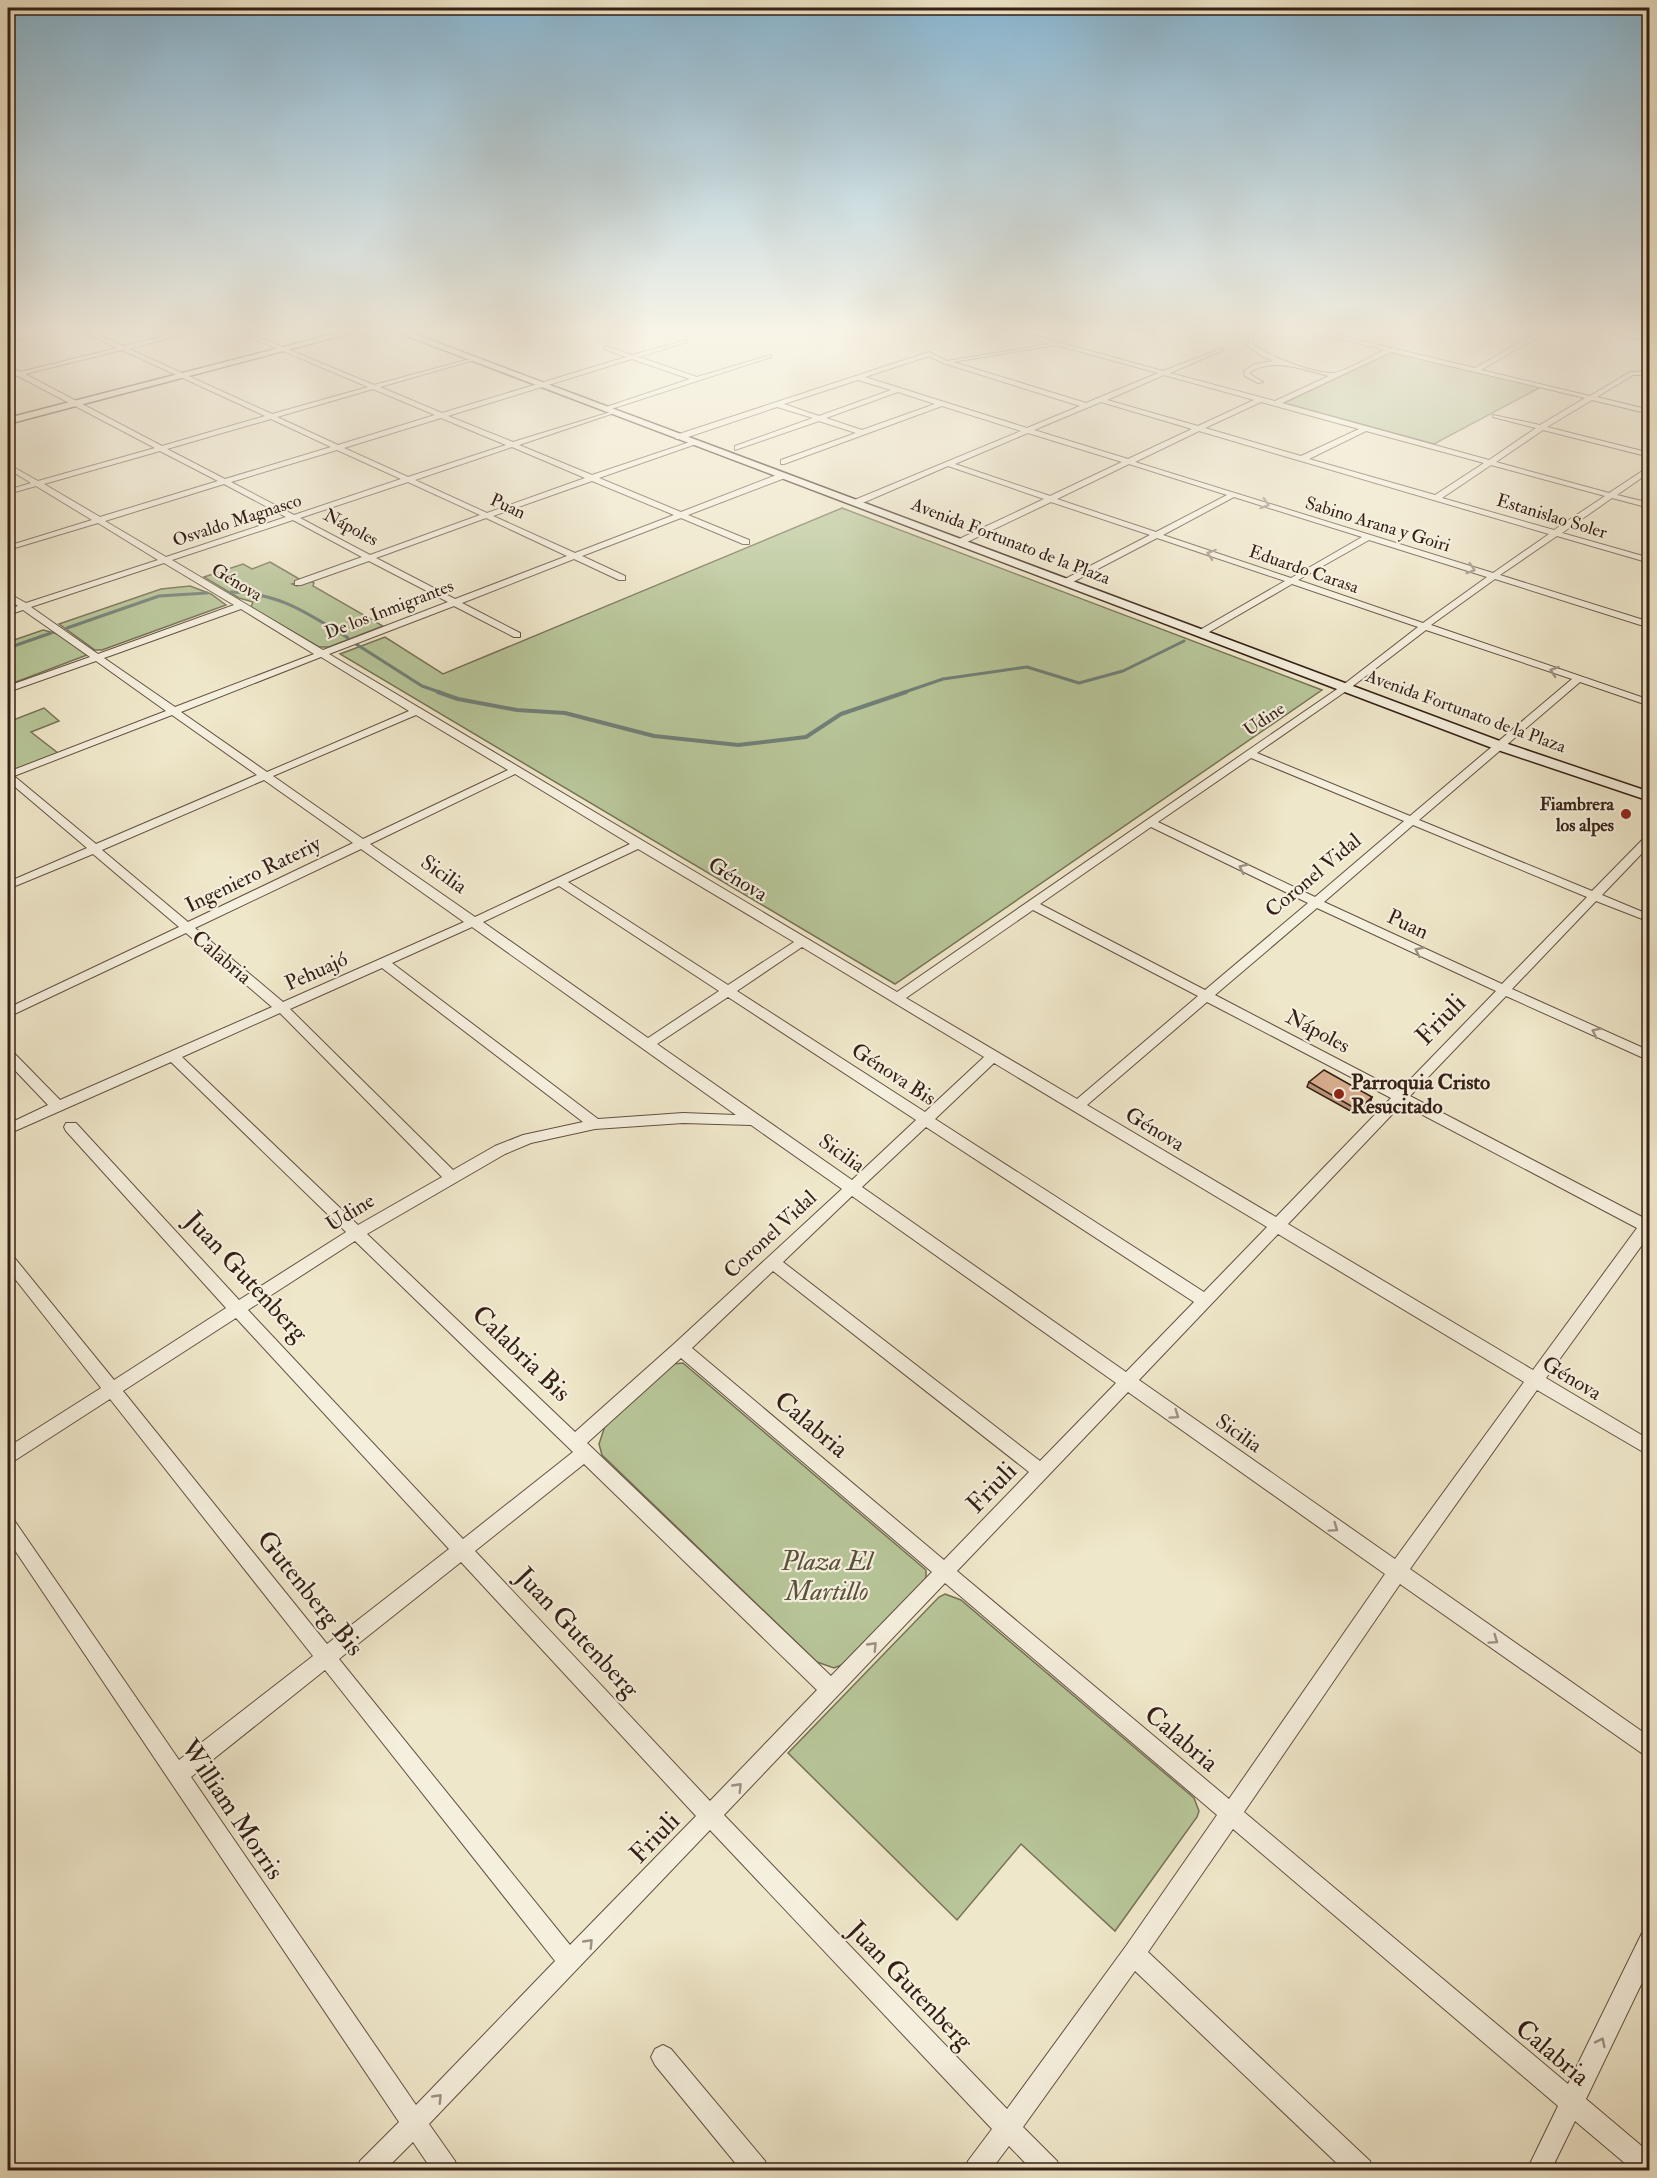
<svg xmlns="http://www.w3.org/2000/svg" width="1657" height="2178" font-family="'IM FELL Double Pica',serif">
	<style>
		.green { fill: #b7c598; stroke: #767256; stroke-width: 1.5 }
		.lines { fill: none; stroke-linecap: round; stroke-linejoin: round }
		.stream-far1 { stroke: #717f77; stroke-width: 3 }
		.stream { stroke: #717f77; stroke-width: 4 }
		.minor-casing { stroke: #635142; stroke-width: 2 }
		.tertiary-casing { stroke: #635142; stroke-width: 4 }
		.secondary-casing { stroke: #341f15; stroke-width: 3 }
		.minor { fill: #f5efdd; fill-rule: evenodd }
		.tertiary { fill: #f5efdd; fill-rule: evenodd }
		.secondary { fill: #f5efdd; fill-rule: evenodd }
		.wall { fill: #bb967c; stroke: #341f15; stroke-width: 1.5 }
		.shaded-wall { fill: #987a65; stroke: #341f15; stroke-width: 1.5 }
		.building { fill: #d9ae90; stroke: #341f15; stroke-width: 1.5 }
		.oneway { stroke: #9e9183 }
		.poi-dot { fill: #8f2418; stroke: #f5efdd; stroke-width: 2 }
		.labels { text-anchor: middle; stroke-width: 4.5; stroke-linejoin: round; paint-order: stroke }
		.far-street-label { font-size: 18px; fill: #341f15; stroke: #f5efdd }
		.far-poi-label { font-size: 18px; font-weight: bold; fill: #341f15; stroke: #f5efdd; text-anchor: end }
		.street-label { font-size: 21px; fill: #341f15; stroke: #f5efdd }
		.poi-label { font-size: 21px; font-weight: bold; fill: #341f15; stroke: #f5efdd; text-anchor: start }
		.near-street-label { font-size: 26px; fill: #341f15; stroke: #f5efdd }
		.near-park-label { font-size: 26px; font-style: italic; fill: #5b513c; stroke: #f5efdd }
	</style>
	<rect width="100%" height="100%" fill="#efe7ca"/>
	<filter id="stains"><feTurbulence type="fractalNoise" baseFrequency=".00333" numOctaves="4"/><feColorMatrix values="0 0 0 0 .2 0 0 0 0 .09 0 0 0 0 .02 0 0 0 .5 -.17"/></filter>
	<radialGradient id="worn" r=".72"><stop offset=".6" stop-color="#630" stop-opacity="0"/><stop offset="1" stop-color="#630" stop-opacity=".3"/></radialGradient>
	<!-- green -->
	<path class="green" d="M1393 351 1541 387 1434 444 1284 403Z
		M842 508 1322 690 895 984 340 654 385 637 443 674Z
		M270 562 301 580 292 584 297 586 310 581 314 583 313 586 383 626 329 647H319L251 607 253 602 239 598 204 577 243 564 252 569Z
		M190 586 211 594 226 605 102 650H95L59 624 161 589Z
		M43 630 58 634 87 655 8 685V642Z
		M44 708 59 721 31 732 58 753 17 769H8V722Z
		M683 1363 926 1570V1579L844 1664 834 1668 817 1662 602 1455 599 1444 605 1426 673 1364Z
		M945 1594 961 1600 1194 1798 1199 1811 1197 1817 1115 1931 1021 1844 957 1920 788 1753 939 1597Z"/>
	<g class="lines">
		<!-- stream-far1 -->
		<path class="stream-far1" d="M231 592C280 593 307 613 348 638
			M67 628 159 596 207 593
			M356 644 422 686 442 693
			M8 648 51 633
			M902 693 943 679 1027 667 1079 683 1123 671 1184 641"/>
		<!-- stream -->
		<path class="stream" d="M438 692 458 699 517 710 565 713 654 736 738 745 806 737 841 714 906 692"/>
		<defs>
			<path id="minor" d="M41 331H52L8 343V339Z
				M82 331H90L123 346 185 331H196L129 349 272 414 368 387 236 331H244L374 385 474 358V360L380 387 442 413 626 357 604 349 606 346 632 355 687 340V342L639 357 697 377 771 355V357L605 411 603 408 690 379 632 359 448 416 513 442 614 411V413L519 445 592 475 696 440V444L599 478 681 512 779 474H785V478L688 515 749 540V544H743L681 518 582 556 625 576V580H619L574 559 462 603 520 633V637H514L454 606 329 654 897 992 1343 685 1418 627 1292 584 1204 635H1198V631L1285 581 1157 538 1069 584H1063V580L1150 535 1051 502 963 544H957V540L1044 499 948 466 858 505H852V501L1021 431 942 406 784 464H781V460L856 433 819 421 735 450V446L813 418 777 407 682 439H676V435L929 352 947 361 1049 344 1007 331H1017L1163 371 1223 348V350L1170 373 1275 401 1329 376C1303 370 1275 357 1250 372V374L1263 382 1258 383 1245 376 1244 371 1255 364 1273 361 1262 356 1248 346 1249 338H1253V344C1270 357 1312 373 1333 373 1341 373 1375 355 1384 350L1309 331H1320L1475 368 1540 331H1548L1481 370 1590 396 1630 372 1650 371V375H1633L1597 397 1650 410V414L1592 400 1547 427 1650 453V457L1543 430 1496 462 1609 493 1650 466V472L1617 495 1650 503V508L1612 498 1562 533 1650 558V563L1557 536 1500 575 1650 622V628L1495 579 1431 625 1650 700V706L1580 682 1419 820 1592 891 1646 836 1650 835V845L1602 895 1650 915V922L1596 901 1512 989 1650 1051V1061L1506 996 1410 1096 1644 1218 1650 1216V1234L1546 1378 1650 1440V1456L1537 1390 1410 1569 1650 1737V1759L1400 1584 1244 1812 1568 2084 1642 1933 1650 1930V1966L1586 2099 1650 2153V2170H1633L1575 2121 1551 2170H1527L1558 2106 1233 1829 1148 1952 1370 2161 1373 2170H1344L1135 1971 1023 2127 1057 2161 1060 2170H1032L1009 2146 991 2170H965L968 2161 992 2129 710 1830 429 2124 455 2161 458 2170H432L413 2142 385 2170H357L360 2161 399 2122 8 1540V1518L14 1520 179 1760 313 1656 110 1399 14 1461 8 1463V1447L101 1388 8 1270V1254L13 1256 114 1380 226 1308 66 1131 64 1127 66 1123H76L239 1300 346 1232 171 1062 8 1134V1124L48 1105 8 1063V1051L13 1052 60 1100 272 1007 186 933 8 1017V1008L179 927 93 854 8 889V882L87 848 8 781V772L166 711 96 661 8 692V686L90 657 23 610 8 615V609L18 606 8 599V593L26 603 158 560 98 523 8 550V546L92 520 36 486 8 494V490L31 483 8 469V464L38 481 155 448 18 376H12L13 373 8 370V366L20 372 117 348ZM1056 345 1158 373 1086 403 953 362ZM122 350 265 416 162 446 25 374ZM1391 352 1585 398 1540 425 1493 415V417L1536 428 1489 460 1282 403ZM929 356 943 363 1080 406 1027 428 865 377ZM1164 375 1254 400 1198 426 1107 400ZM858 380 891 390 819 416 784 404ZM373 389 435 415 338 445 277 417ZM898 392 935 404 862 430 826 418ZM1101 402 1192 429 1128 459 1034 430ZM1261 402 1359 429 1301 456 1205 428ZM441 418 506 445 408 477 344 448ZM271 419 331 447 225 479 167 449ZM1199 431 1549 534 1493 573 1135 462ZM1366 431 1484 463 1435 495 1309 459ZM1028 433 1122 462 1050 496 955 464ZM512 447 585 478 487 513 415 480ZM337 450 401 479 294 515 231 482ZM160 451 218 481 100 517 44 484ZM1129 464 1227 495 1156 532 1057 499ZM1491 465 1605 496 1554 530 1442 498ZM592 481 674 515 575 553 493 516ZM408 482 480 515 370 555 300 518ZM224 484 286 517 166 557 105 521ZM1234 497 1362 537 1291 578 1163 535ZM486 518 567 556 455 599 376 558ZM293 520 362 557 295 581V585H301L369 561 448 602 323 650 172 560ZM1369 540 1487 577 1423 623 1298 580ZM164 563 234 605 98 654 31 607ZM241 609 314 654 175 707 104 658ZM1426 630 1572 679 1410 816 1257 753 1349 689ZM321 657 409 711 267 772 181 712ZM172 715 257 775 96 844 14 776ZM416 715 508 770 363 839 273 776ZM1251 758 1404 821 1315 897 1158 822ZM515 774 630 844 475 917 370 844ZM264 780 353 843 188 922 102 850ZM1413 825 1587 897 1502 984 1324 902ZM1151 827 1308 903 1205 990 1040 904ZM361 849 464 922 283 1002 195 928ZM638 849 794 942 728 985 568 882ZM559 886 719 991 648 1038 483 922ZM1317 908 1496 991 1399 1091 1215 995ZM1033 910 1198 996 1077 1099 906 998ZM472 927 736 1115 683 1113 598 1119 392 963ZM802 947 984 1057 925 1112 737 991ZM382 968 583 1122 523 1135 495 1146 453 1170 290 1009ZM728 997 916 1120 852 1180 657 1044ZM1207 1002 1391 1098 1276 1217 1087 1105ZM280 1013 442 1177 358 1225 182 1057ZM994 1063 1267 1227 1204 1292 935 1119ZM1402 1104 1637 1228 1533 1370 1288 1224ZM683 1123 751 1125 842 1189 675 1343 575 1432 367 1234 505 1154 531 1143 595 1129ZM926 1127 1194 1302 1126 1372 862 1187ZM852 1196 1116 1383 1040 1461 783 1262ZM1278 1234 1524 1382 1395 1559 1139 1380ZM355 1241 573 1452 463 1539 248 1310ZM773 1271 1029 1472 944 1560 692 1348ZM236 1318 449 1549 327 1644 123 1391ZM681 1358 932 1572 831 1676 587 1443ZM1128 1392 1385 1574 1229 1799 957 1571ZM584 1464 817 1690 710 1801 475 1551ZM461 1562 696 1816 570 1945 339 1659ZM945 1583 1217 1815 1126 1946 1007 2109 724 1815ZM325 1670 555 1961 416 2105 191 1777Z
				M663 2045 671 2049 765 2161 768 2170H741L655 2065 651 2057 655 2049Z"/>
			<path id="tertiary" d="M1611 331 1650 337V341L1612 333Z"/>
			<path id="secondary" d="M345 331H359L8 424V418Z
				M394 331H406L1505 743 1650 792V801L1495 749Z"/>
		</defs>
		<!-- minor casing -->
		<use href="#minor" class="minor-casing"/>
		<!-- tertiary casing -->
		<use href="#tertiary" class="tertiary-casing"/>
		<!-- secondary casing -->
		<use href="#secondary" class="secondary-casing"/>
		<!-- minor -->
		<use href="#minor" class="minor"/>
		<!-- tertiary -->
		<use href="#tertiary" class="tertiary"/>
		<!-- secondary -->
		<use href="#secondary" class="secondary"/>
	</g>
	<!-- wall -->
	<path class="wall" d="M1309 1082 1372 1097 1370 1102 1356 1114 1307 1087Z"/>
	<!-- shaded-wall -->
	<path class="shaded-wall" d="M1372 1097 1370 1102 1356 1114 1358 1110Z"/>
	<!-- building -->
	<path class="building" d="M1324 1070 1372 1097 1358 1110 1309 1082Z"/>
	<!-- one-way arrows -->
	<defs><path id="oneway-chevron" d="M-2-3.5L2.5 0L-2 3.5" fill="none" stroke-width="1.6" stroke-linecap="round" stroke-linejoin="round" transform="scale(1.5)"/></defs>
	<g class="oneway">
		<use href="#oneway-chevron" transform="translate(1265 504) rotate(18)"/>
		<use href="#oneway-chevron" transform="translate(1211 554) rotate(-161)"/>
		<use href="#oneway-chevron" transform="translate(1471 569) rotate(17)"/>
		<use href="#oneway-chevron" transform="translate(1554 671) rotate(-161)"/>
		<use href="#oneway-chevron" transform="translate(1243 868) rotate(-154)"/>
		<use href="#oneway-chevron" transform="translate(1419 951) rotate(-155)"/>
		<use href="#oneway-chevron" transform="translate(1596 1032) rotate(-155)"/>
		<use href="#oneway-chevron" transform="translate(1175 1415) rotate(35)"/>
		<use href="#oneway-chevron" transform="translate(1334 1528) rotate(35)"/>
		<use href="#oneway-chevron" transform="translate(1494 1640) rotate(35)"/>
		<use href="#oneway-chevron" transform="translate(873 1646) rotate(-46)"/>
		<use href="#oneway-chevron" transform="translate(738 1787) rotate(-46)"/>
		<use href="#oneway-chevron" transform="translate(589 1943) rotate(-46)"/>
		<use href="#oneway-chevron" transform="translate(1601 2042) rotate(-64)"/>
		<use href="#oneway-chevron" transform="translate(438 2098) rotate(-46)"/>
	</g>
	<!-- sky -->
	<linearGradient id="sky" x2="0" y2="1"><stop stop-color="#89b8d5"/><stop offset="0.52" stop-color="#f8f4e7"/><stop offset="1" stop-color="#f8f4e7" stop-opacity="0"/></linearGradient>
	<rect width="1657" height="636" fill="url(#sky)"/>
	<!-- markers -->
	<g class="poi-dot">
		<circle cx="1626" cy="814" r="6"/>
		<circle cx="1339" cy="1094" r="6"/>
	</g>
	<g class="labels">
		<!-- far-street labels -->
		<g class="far-street-label">
			<text transform="translate(508 506) rotate(25)" y="6">Puan</text>
			<text transform="translate(1552 516) rotate(17)" y="6">Estanislao Soler</text>
			<text transform="translate(237 520) rotate(-18)" y="6">Osvaldo Magnasco</text>
			<text transform="translate(1378 524) rotate(17)" y="6">Sabino Arana y Goiri</text>
			<text transform="translate(351 527) rotate(28)" y="6">Nápoles</text>
			<text transform="translate(1011 541) rotate(21)" y="6">Avenida Fortunato de la Plaza</text>
			<text transform="translate(1304 569) rotate(19)" y="6">Eduardo Carasa</text>
			<text transform="translate(237 582) rotate(31)" y="6">Génova</text>
			<text transform="translate(389 609) rotate(-21)" y="6">De los Inmigrantes</text>
			<text transform="translate(1466 711) rotate(20)" y="6">Avenida Fortunato de la Plaza</text>
			<text transform="translate(1264 719) rotate(-34)" y="6">Udine</text>
		</g>
		<!-- far-poi labels -->
		<g class="far-poi-label">
			<text x="1614" y="810">Fiambrera<tspan x="1614" dy="21">los alpes</tspan></text>
		</g>
		<!-- street labels -->
		<g class="street-label">
			<text transform="translate(253 874) rotate(-26)" y="7">Ingeniero Rateriy</text>
			<text transform="translate(444 874) rotate(35)" y="7">Sicilia</text>
			<text transform="translate(1313 875) rotate(-40)" y="7">Coronel Vidal</text>
			<text transform="translate(738 879) rotate(31)" y="7">Génova</text>
			<text transform="translate(1408 924) rotate(25)" y="7">Puan</text>
			<text transform="translate(222 957) rotate(40)" y="7">Calabria</text>
			<text transform="translate(316 971) rotate(-24)" y="7">Pehuajó</text>
			<text transform="translate(1318 1031) rotate(28)" y="7">Nápoles</text>
			<text transform="translate(894 1074) rotate(33)" y="7">Génova Bis</text>
			<text transform="translate(1155 1129) rotate(31)" y="7">Génova</text>
			<text transform="translate(842 1153) rotate(35)" y="7">Sicilia</text>
			<text transform="translate(350 1212) rotate(-32)" y="7">Udine</text>
			<text transform="translate(770 1234) rotate(-43)" y="7">Coronel Vidal</text>
			<text transform="translate(1572 1378) rotate(31)" y="7">Génova</text>
			<text transform="translate(1239 1433) rotate(35)" y="7">Sicilia</text>
		</g>
		<!-- poi labels -->
		<g class="poi-label">
			<text x="1351" y="1089">Parroquia Cristo<tspan x="1351" dy="24">Resucitado</tspan></text>
		</g>
		<!-- near-street labels -->
		<g class="near-street-label">
			<text transform="translate(1440 1019) rotate(-46)" y="9">Friuli</text>
			<text transform="translate(247 1276) rotate(47)" y="9">Juan Gutenberg</text>
			<text transform="translate(522 1353) rotate(44)" y="9">Calabria Bis</text>
			<text transform="translate(812 1424) rotate(40)" y="9">Calabria</text>
			<text transform="translate(991 1487) rotate(-46)" y="9">Friuli</text>
			<text transform="translate(311 1593) rotate(51)" y="9">Gutenberg Bis</text>
			<text transform="translate(578 1632) rotate(47)" y="9">Juan Gutenberg</text>
			<text transform="translate(1182 1738) rotate(40)" y="9">Calabria</text>
			<text transform="translate(233 1809) rotate(56)" y="9">William Morris</text>
			<text transform="translate(654 1837) rotate(-46)" y="9">Friuli</text>
			<text transform="translate(911 1985) rotate(46)" y="9">Juan Gutenberg</text>
			<text transform="translate(1553 2052) rotate(40)" y="9">Calabria</text>
		</g>
		<!-- near-park labels -->
		<g class="near-park-label">
			<text x="827" y="1570">Plaza El<tspan x="827" dy="30">Martillo</tspan></text>
		</g>
	</g>
	<!-- margin -->
	<rect width="1657" height="2178" fill="none" stroke="#efe7ca" stroke-width="30"/>
	<rect x="9" y="9" width="1639" height="2160" fill="none" stroke="#341f15" stroke-width="3"/>
	<rect x="15" y="15" width="1627" height="2148" fill="none" stroke="#341f15" stroke-width="1.5"/>
	<rect width="100%" height="100%" filter="url(#stains)"/>
	<rect width="100%" height="100%" fill="url(#worn)"/>
</svg>
